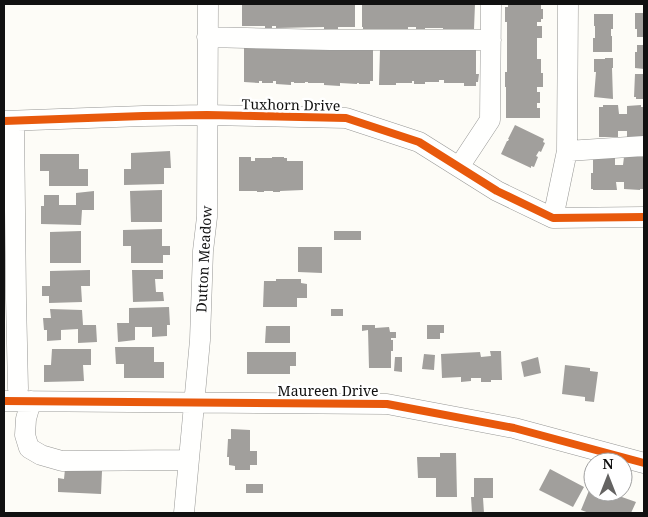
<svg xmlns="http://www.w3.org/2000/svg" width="648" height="517" font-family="'Noto Serif',serif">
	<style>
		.building { fill: #a19f9c }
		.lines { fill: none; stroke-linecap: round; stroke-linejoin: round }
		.minor-casing { stroke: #979795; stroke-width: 21 }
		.minor { stroke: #fffffe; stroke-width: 20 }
		.cycleway-casing { stroke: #fff; stroke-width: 11 }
		.cycleway { stroke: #e8590c; stroke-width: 8 }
		.labels { text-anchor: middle; stroke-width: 5; stroke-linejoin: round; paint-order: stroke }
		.street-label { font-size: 14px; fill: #111; stroke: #fff }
	</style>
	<rect width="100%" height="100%" fill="#fdfcf7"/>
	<!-- building -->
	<path class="building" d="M242 4H355V27H338V29H324V27L276 28V26H272V28H265V26H242Z
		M362 4H475L474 29H443V28H425V29H416V27H408V29H363V27H362Z
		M508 4H541V9H543V19H541V22H537V26H542V38H537V59H541V73H543V87H537V92H540V103H537V108H540V118H506V87H505V72H507V22H505V7H508Z
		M635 13H644V37H637V29H635Z
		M594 14H613V29H611V36H612V52H593V38H595V26H594Z
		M637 45H644V69L635 68V52H637Z
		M244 48 373 50V81H370V84H359V83H357V84L340 83V86L324 85V83H308V82H305V83H294V82H291V85L276 84V81H273V83H262V81H259V83L244 82Z
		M380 49 476 50V74H479L478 82H476V86H464V83H444V80H439V82H425V84H414V81H412V83H396V85H379Z
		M605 58H613V68H612L613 99 594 97 596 72H594V59H605Z
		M635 74H644V99H636V97H634Z
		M603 105H618L619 114H627V106L641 105V107H644V137H627V131H618V137H599V107H603Z
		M515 125 544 139 543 142 545 143 541 152 539 151 536 156 538 157 534 167 531 166V168L501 154 507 141H508L509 139H508Z
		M170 151 171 168H164V184L124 185V169H131V153Z
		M40 154H79V169H88V186H49V171H40Z
		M239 157H251V161H255V158H272V157H284V158H287V161H303V190L280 191V192H273V191H264V192H257V191H239Z
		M593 157H615V165H623L624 157H644V189H640V190L624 189V182H616L617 190H593V189H591V173H593Z
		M162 190V222H131L130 191Z
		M94 191V210H82L81 225 41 224V206H44V195H59V205H76V193Z
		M162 229V246H170V255H163V263H131V246H123V230Z
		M81 231V263H50V232Z
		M334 231H361V240H334Z
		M298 247H322V273L298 272Z
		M90 270V286H81L82 302 49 303V296H42V286H50V271Z
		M132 270H163V279H155L156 292H163L164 301 133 302Z
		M276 279H301V283L307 284V298H297V307H263L264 281H276Z
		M169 307 170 325H167V336L152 337V327H135V340L118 342 117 323H129V308Z
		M50 309 82 310 83 325H96L97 342 78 343V329L61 330V340L47 341V330H44L43 318H51Z
		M331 309H343V316H331Z
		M362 325H375V328L389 327 390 332H396V338H391V340H393V351H391V368H369L368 330 362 331Z
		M427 325H444V333H440V339H427Z
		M266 326H290V343H265Z
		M115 347H154V362H164V378H124V364H116Z
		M52 349H91V365H83L84 381 44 382V365H51Z
		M490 351H501L502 380H491V382H481V378H471V381L461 382V377L442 378 441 354 480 352 481 357 491 356Z
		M247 352H296V366H290V374H247Z
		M424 354 435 355 434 370 422 369Z
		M395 357H402V372L394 371Z
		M538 357 541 373 524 377 521 362Z
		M565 365 590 368V371L598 372 594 402 585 401V397L562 394Z
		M231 429 250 430V451H257V465H250V470H235V466L229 465V457H227L228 439H231Z
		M440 453H456L457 497H436V478H418L417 457H440Z
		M65 469 102 471 101 494 58 492V478L64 479Z
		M550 469 584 487 573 507 539 490Z
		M474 478H493V498H483L484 513H472L471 497H474Z
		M246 484H263V493H246Z
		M590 488 593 489V492H600L619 499V496L636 502 631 513H589L581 510Z"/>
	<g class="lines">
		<defs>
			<path id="minor" d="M207 37 330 40H491
				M4 121 143 116 207 115 346 118 419 142 497 191 553 218 644 217
				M14 121 16 299 18 389
				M567 151 644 146
				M459 167 490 120 491 4
				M553 218 567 151 568 4
				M4 401 387 404 514 428 644 463
				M31 401 26 419 25 435 29 448 41 455 62 461 188 460
				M184 513 200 340 203 251 207 217 208 4"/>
		</defs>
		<!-- minor casing -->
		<use href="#minor" class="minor-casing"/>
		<!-- minor -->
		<use href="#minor" class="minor"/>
		<defs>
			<path id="cycleway" d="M4 121 143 116 207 115 346 118 419 142 497 191 553 218 644 217
				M4 401 387 404 514 428 644 463"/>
		</defs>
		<!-- cycleway casing -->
		<use href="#cycleway" class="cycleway-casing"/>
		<!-- cycleway -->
		<use href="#cycleway" class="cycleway"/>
	</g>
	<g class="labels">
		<!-- street labels -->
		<g class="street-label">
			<text transform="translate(291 105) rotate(1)" y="5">Tuxhorn Drive</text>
			<text transform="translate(204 259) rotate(-87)" y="5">Dutton Meadow</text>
			<text x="328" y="396">Maureen Drive</text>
		</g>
	</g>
	<!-- border -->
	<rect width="648" height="517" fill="none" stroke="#111111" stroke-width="10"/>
	<!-- north arrow -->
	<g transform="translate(608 477)"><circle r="24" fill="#ffffff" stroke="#a0a0a0"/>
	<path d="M0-4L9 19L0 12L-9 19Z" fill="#646362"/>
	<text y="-8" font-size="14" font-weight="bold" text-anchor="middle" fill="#111111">N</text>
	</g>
</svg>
